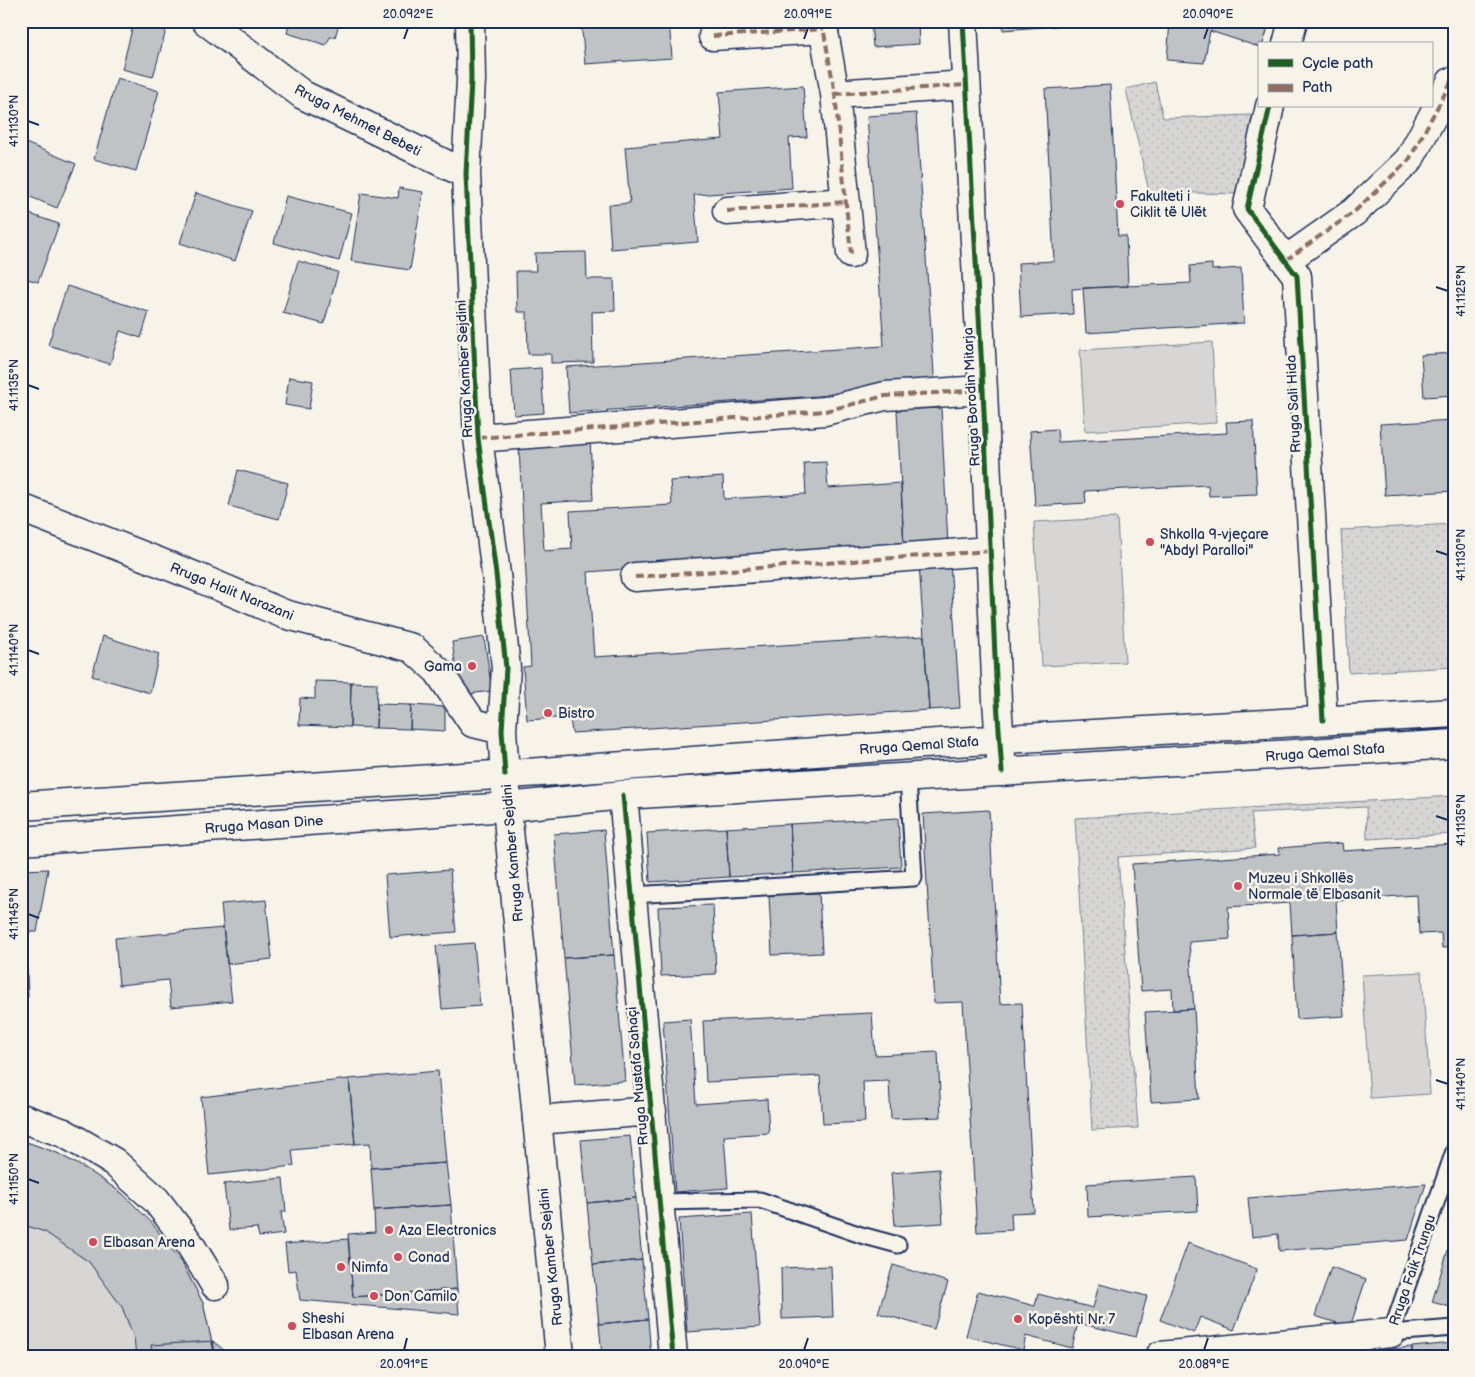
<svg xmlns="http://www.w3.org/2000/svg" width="1475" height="1377" font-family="'Balsamiq Sans',sans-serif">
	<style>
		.green { fill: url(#green-dots); stroke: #798299 }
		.pitch { fill: #d7d6d4; stroke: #798299 }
		.building { fill: #c0c3c5; stroke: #1b2f5e }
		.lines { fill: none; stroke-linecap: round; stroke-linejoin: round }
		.service-casing { stroke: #1b2f5e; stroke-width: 19 }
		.minor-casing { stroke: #1b2f5e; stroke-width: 31 }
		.secondary-casing { stroke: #1b2f5e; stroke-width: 31 }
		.primary-casing { stroke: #1b2f5e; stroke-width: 31 }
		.service { stroke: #f7f3e8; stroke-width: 15 }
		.minor { stroke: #f7f3e8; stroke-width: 28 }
		.secondary { stroke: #f7f3e8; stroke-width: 28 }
		.primary { stroke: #f7f3e8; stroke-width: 28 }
		.quiet { stroke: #8d6e63; stroke-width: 4; stroke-dasharray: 8 4; stroke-linecap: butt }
		.cycleway-casing { stroke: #f7f3e8; stroke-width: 8 }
		.cycleway { stroke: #1b5e20; stroke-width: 5 }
		.ticks { fill: none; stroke: #1b2f5e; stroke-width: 2 }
		.poi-dot { fill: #d1495b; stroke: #f7f3e8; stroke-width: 2 }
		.labels { text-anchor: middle; stroke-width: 5; stroke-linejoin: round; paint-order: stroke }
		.street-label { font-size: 14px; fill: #1b2f5e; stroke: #f7f3e8 }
		.poi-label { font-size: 14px; fill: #1b2f5e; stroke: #f7f3e8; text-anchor: start }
		.neatline { fill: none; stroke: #1b2f5e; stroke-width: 2 }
		.ticks-label { font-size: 12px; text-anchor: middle; fill: #1b2f5e }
	</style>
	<defs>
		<pattern id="green-dots" width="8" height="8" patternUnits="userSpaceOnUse" patternTransform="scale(1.25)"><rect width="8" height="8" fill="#d7d6d4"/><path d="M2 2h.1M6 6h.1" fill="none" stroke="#b8b8b8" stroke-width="1.8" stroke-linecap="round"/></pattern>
	</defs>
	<rect width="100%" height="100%" fill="#f7f3e8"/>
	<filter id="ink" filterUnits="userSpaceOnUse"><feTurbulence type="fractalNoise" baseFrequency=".02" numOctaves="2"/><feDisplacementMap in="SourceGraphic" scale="10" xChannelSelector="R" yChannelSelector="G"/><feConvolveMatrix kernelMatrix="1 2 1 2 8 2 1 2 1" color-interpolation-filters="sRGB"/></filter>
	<g filter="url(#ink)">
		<!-- green -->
		<path class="green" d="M1155 82 1163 118 1252 115 1241 194 1149 192 1126 89Z
			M1454 524V667L1349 673 1341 530Z
			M1454 796V834L1367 839 1366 807 1251 813 1255 848 1118 857 1138 1128 1092 1130 1075 818Z"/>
		<!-- pitch -->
		<path class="pitch" d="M1212 342 1216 423 1085 431 1080 350Z
			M1117 518 1125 662 1042 666 1034 522Z
			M1422 972 1430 1094 1370 1098 1362 975Z
			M21 1140 57 1153 88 1170 123 1194 181 1261 203 1303 215 1356H21Z"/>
		<!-- building -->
		<path class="building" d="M134 21H161L168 23 153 77 122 69Z
			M290 21H340L335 37H330L326 45 287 33Z
			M581 21H669L672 58 585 64Z
			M871 21H918L919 44 873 47Z
			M1003 21H1121L1003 30Z
			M1170 21H1270L1263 44H1259V47L1210 31 1204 63 1167 60Z
			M117 78 159 91 136 171 94 159Z
			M1110 85 1118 236H1126L1128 286 1072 289 1073 314 1021 317 1018 263 1054 261 1045 89Z
			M803 86 807 137 789 138 792 188 694 195 698 242 611 249 608 205 630 203 625 147 723 139 719 92Z
			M916 113 935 388 569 413 566 367 884 346 867 116Z
			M21 141 76 164 57 208 21 193Z
			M399 188 423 192 410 270 351 261 361 193 398 198Z
			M196 193 252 211 235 261 180 243Z
			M286 196 352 213 339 261 274 243Z
			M21 211 59 224 38 282 21 277Z
			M586 252 587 279H614L615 311 592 312 593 362 551 363V354H528L527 312H517L516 271H536L535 253Z
			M298 261 338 272 324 324 283 313Z
			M1212 264V270L1241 268 1244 323 1086 333 1083 288 1191 283 1190 266Z
			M67 286 149 312 141 338 120 331 110 364 48 345Z
			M1454 353V395L1424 397 1421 355Z
			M541 368 544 413 514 415 511 370Z
			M289 377 313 381 309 409 285 405Z
			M941 408 948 545 904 547 897 410Z
			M1454 420V491L1385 495 1380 424Z
			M1253 421 1257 494 1209 496 1208 485 1085 491 1086 503 1035 506 1030 431 1057 429 1058 442 1227 433 1226 422Z
			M590 439 593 500 541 503 544 551 572 549 570 511 672 505 670 481 723 477 724 499 806 494 804 463 826 462 828 488 901 483 904 547 588 572 594 657 924 636 929 710 572 733 570 717 527 720 523 667 531 666 519 448Z
			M238 470 288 483 279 519 229 506Z
			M950 562 960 708 929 710 919 564Z
			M103 636 159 654 150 693 92 676Z
			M484 637 492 691 460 695 452 642Z
			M315 681 351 682 350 727 299 725 300 698 315 699Z
			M351 682 377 683 376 728 350 727Z
			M377 704 411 705 410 729 376 728Z
			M411 705 445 707V731L410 729Z
			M989 810 1000 1004 1022 1003 1034 1212 1011 1213 1012 1230 977 1232 963 1002 934 1003 923 814Z
			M898 818 901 867 793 873 790 824Z
			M790 824 793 873 729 877 726 828Z
			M726 828 729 877 650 882 647 833Z
			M604 830 614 955 564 958 554 834Z
			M1342 843 1343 851 1454 844V947L1442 948 1441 933 1419 934 1417 895 1336 900 1338 932 1292 935 1290 903 1228 907 1230 939 1189 942 1194 1009 1173 1010 1172 989 1141 991 1132 864 1280 854 1279 848Z
			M48 869 37 932H21V870Z
			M450 870 456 932 390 937 385 875Z
			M819 893 822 953 772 955 769 895Z
			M266 900 272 959 227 964 221 904Z
			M713 905 716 974 661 976 658 907Z
			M223 928 232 1001 171 1007 168 980 119 985 115 938Z
			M1338 932 1344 1016 1297 1019 1292 935Z
			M474 943 480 1006 442 1009 436 946Z
			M26 947 28 997H21V948Z
			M614 955 625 1081 575 1085 564 958Z
			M1194 1009 1199 1099 1151 1102 1145 1012Z
			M872 1013 875 1055 938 1052 941 1117 891 1119 889 1081 863 1082 865 1122 823 1124 820 1076 706 1082 703 1021Z
			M690 1019 696 1104 767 1099 769 1133 724 1136 728 1188 675 1192 663 1021Z
			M438 1071 446 1163 371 1168 370 1143 355 1144 349 1079Z
			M349 1079 355 1144 292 1150 294 1166 209 1175 201 1097Z
			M630 1136 636 1198 587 1203 581 1140Z
			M21 1140 57 1153 88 1170 123 1194 151 1222 181 1261 203 1303 215 1356H136L134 1338 122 1307 89 1262 45 1232 21 1224Z
			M446 1163 451 1205 374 1210 371 1168Z
			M939 1169 943 1223 895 1226 891 1173Z
			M1196 1177 1198 1211 1088 1217 1087 1184Z
			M283 1178 286 1212H281L284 1234 259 1237 257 1228 229 1230 224 1184Z
			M1426 1184 1408 1240 1279 1251 1278 1234 1252 1237 1248 1198Z
			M636 1198 642 1260 593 1265 587 1203Z
			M451 1205 457 1289 353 1297 348 1234 375 1232 374 1210Z
			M752 1214 760 1327 687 1332 679 1219Z
			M348 1239 353 1297 457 1289 459 1314 300 1300 296 1270 288 1271 285 1244Z
			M1188 1243 1257 1269 1234 1330 1200 1317 1194 1333 1160 1320Z
			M1448 1250 1454 1252V1308L1432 1302Z
			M642 1260 648 1319 599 1324 593 1265Z
			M893 1265 948 1282 934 1329 878 1313Z
			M831 1266 833 1317 782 1319 781 1268Z
			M1331 1267 1366 1279 1350 1327 1315 1316Z
			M1099 1284 1147 1296 1136 1337 1078 1323 1072 1348 1026 1336 1023 1350 966 1336 978 1291 1035 1306 1038 1294 1093 1308Z
			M648 1319 651 1356H602L599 1324Z
			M213 1341 215 1356H153L151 1345Z
			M213 1341 231 1356H215Z
			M1454 1343V1356H1412V1347Z
			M1412 1347V1356H1328V1355Z"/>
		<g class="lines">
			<defs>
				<path id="service" d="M632 895 914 878 908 777
					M1454 1151 1391 1333 1454 1328
					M660 1202 760 1200 861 1235 898 1245"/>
				<path id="minor" d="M206 21 303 95 466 174
					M470 21 471 80 466 174 478 438 496 574 506 668 502 730 505 775
					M822 21 835 94 851 254
					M963 21 983 390 997 701 1002 772
					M713 36 823 29
					M1287 44 1293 21
					M835 94 966 85
					M1270 106 1247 209 1297 276 1323 720
					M727 211 846 202
					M1286 260 1354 212 1409 160 1451 82 1454 83
					M478 438 825 411 885 396 983 390
					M21 508 197 577 284 614 412 648 438 671 473 723 502 730
					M635 577 989 551
					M623 795 673 1356
					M21 1118 64 1133 114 1162 156 1200 189 1243 215 1285
					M537 1120 652 1111
					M1160 1356 1391 1333"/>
				<path id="secondary" d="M505 775 509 830 560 1356"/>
				<path id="primary" d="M21 806 556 771 938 743 1454 713
					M21 841 507 807 623 795 1454 744"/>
			</defs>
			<!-- service casing -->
			<use href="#service" class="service-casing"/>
			<!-- minor casing -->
			<use href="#minor" class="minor-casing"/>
			<!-- secondary casing -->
			<use href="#secondary" class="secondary-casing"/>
			<!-- primary casing -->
			<use href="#primary" class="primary-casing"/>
			<!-- service -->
			<use href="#service" class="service"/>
			<!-- minor -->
			<use href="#minor" class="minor"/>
			<!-- secondary -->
			<use href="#secondary" class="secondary"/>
			<!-- primary -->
			<use href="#primary" class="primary"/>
			<!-- quiet -->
			<path class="quiet" d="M822 21 835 94 851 254
				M713 36 823 29
				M835 94 966 85
				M727 211 846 202
				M1286 260 1354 212 1409 160 1451 82 1454 83
				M478 438 825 411 885 396 983 390
				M635 577 989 551"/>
			<defs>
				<path id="cycleway" d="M470 21 471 80 466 174 478 438 496 574 506 668 502 730 505 775
					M963 21 983 390 997 701 1002 772
					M1270 106 1247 209 1297 276 1323 720
					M623 795 673 1356"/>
			</defs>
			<!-- cycleway casing -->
			<use href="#cycleway" class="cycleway-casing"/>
			<!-- cycleway -->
			<use href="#cycleway" class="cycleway"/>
		</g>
	</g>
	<!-- ticks -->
	<path class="ticks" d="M404 39 408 28M804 39 808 28M1204 39 1208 28M28 121 39 125M1436 287 1448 291M28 385 39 389M1436 551 1448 555M28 650 39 654M1436 816 1448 820M28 914 39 918M1436 1080 1448 1084M28 1179 39 1183M404 1350 407 1338M804 1350 808 1338M1204 1350 1208 1338"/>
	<!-- markers -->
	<g class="poi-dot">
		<circle cx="1120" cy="204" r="5"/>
		<circle cx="1150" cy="542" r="5"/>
		<circle cx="472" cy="666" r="5"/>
		<circle cx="548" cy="713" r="5"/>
		<circle cx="1238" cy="886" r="5"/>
		<circle cx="389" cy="1230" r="5"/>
		<circle cx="93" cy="1242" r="5"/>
		<circle cx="398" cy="1257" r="5"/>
		<circle cx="341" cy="1267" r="5"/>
		<circle cx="374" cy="1296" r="5"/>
		<circle cx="1018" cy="1319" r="5"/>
		<circle cx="292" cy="1326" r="5"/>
	</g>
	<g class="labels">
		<!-- street labels -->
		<g class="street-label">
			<text transform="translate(358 120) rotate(27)" y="5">Rruga Mehmet Bebeti</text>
			<text transform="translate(464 369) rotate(-93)" y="5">Rruga Kamber Sejdini</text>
			<text transform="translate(971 397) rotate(-93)" y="5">Rruga Borodin Mitarja</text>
			<text transform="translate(1293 404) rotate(-93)" y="5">Rruga Sali Hida</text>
			<text transform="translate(232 591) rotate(22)" y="5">Rruga Halit Narazani</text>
			<text transform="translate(919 745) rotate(-4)" y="5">Rruga Qemal Stafa</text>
			<text transform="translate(1325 752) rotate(-4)" y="5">Rruga Qemal Stafa</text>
			<text transform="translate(264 824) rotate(-4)" y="5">Rruga Masan Dine</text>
			<text transform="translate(512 853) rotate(-95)" y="5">Rruga Kamber Sejdini</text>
			<text transform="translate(637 1076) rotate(-95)" y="5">Rruga Mustafa Sahaçi</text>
			<text transform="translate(550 1257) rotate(-96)" y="5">Rruga Kamber Sejdini</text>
			<text transform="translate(1412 1270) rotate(-71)" y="5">Rruga Faik Trungu</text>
		</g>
		<!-- poi labels -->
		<g class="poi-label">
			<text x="1130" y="201">Fakulteti i<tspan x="1130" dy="16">Ciklit të Ulët</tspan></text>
			<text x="1160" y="539">Shkolla 9-vjeçare<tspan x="1160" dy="16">"Abdyl Paralloi"</tspan></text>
			<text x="462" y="671" text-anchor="end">Gama</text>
			<text x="558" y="718">Bistro</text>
			<text x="1248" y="883">Muzeu i Shkollës<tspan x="1248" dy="16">Normale të Elbasanit</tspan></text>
			<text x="399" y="1235">Aza Electronics</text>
			<text x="103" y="1247">Elbasan Arena</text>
			<text x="408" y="1262">Conad</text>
			<text x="351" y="1272">Nimfa</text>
			<text x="384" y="1301">Don Camilo</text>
			<text x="302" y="1323">Sheshi<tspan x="302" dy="16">Elbasan Arena</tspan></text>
			<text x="1028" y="1324">Kopështi Nr. 7</text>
		</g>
	</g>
	<!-- margin -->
	<rect width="1475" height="1377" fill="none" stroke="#f7f3e8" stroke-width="55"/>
	<!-- legend -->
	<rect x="1258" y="42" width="175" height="65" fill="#f7f3e8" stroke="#9fa5b1"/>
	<rect x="1268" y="59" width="25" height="8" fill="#1b5e20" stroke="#9fa5b1"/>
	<text x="1302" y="68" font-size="15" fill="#1b2f5e">Cycle path</text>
	<rect x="1268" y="84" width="25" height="8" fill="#8d6e63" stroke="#9fa5b1"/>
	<text x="1302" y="92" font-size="15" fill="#1b2f5e">Path</text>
	<rect x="28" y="28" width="1420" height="1322" class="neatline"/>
	<g class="ticks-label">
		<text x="408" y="18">20.092°E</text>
		<text x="808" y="18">20.091°E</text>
		<text x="1208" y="18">20.090°E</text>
		<text transform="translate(14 121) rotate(-90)" y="4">41.1130°N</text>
		<text transform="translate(1461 291) rotate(-90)" y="4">41.1125°N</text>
		<text transform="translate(14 385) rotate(-90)" y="4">41.1135°N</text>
		<text transform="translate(1461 555) rotate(-90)" y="4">41.1130°N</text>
		<text transform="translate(14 650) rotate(-90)" y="4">41.1140°N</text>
		<text transform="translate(1461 820) rotate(-90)" y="4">41.1135°N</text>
		<text transform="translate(14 914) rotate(-90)" y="4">41.1145°N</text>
		<text transform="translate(1461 1084) rotate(-90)" y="4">41.1140°N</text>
		<text transform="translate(14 1179) rotate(-90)" y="4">41.1150°N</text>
		<text x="404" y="1368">20.091°E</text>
		<text x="804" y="1368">20.090°E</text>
		<text x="1204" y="1368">20.089°E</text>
	</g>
</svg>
